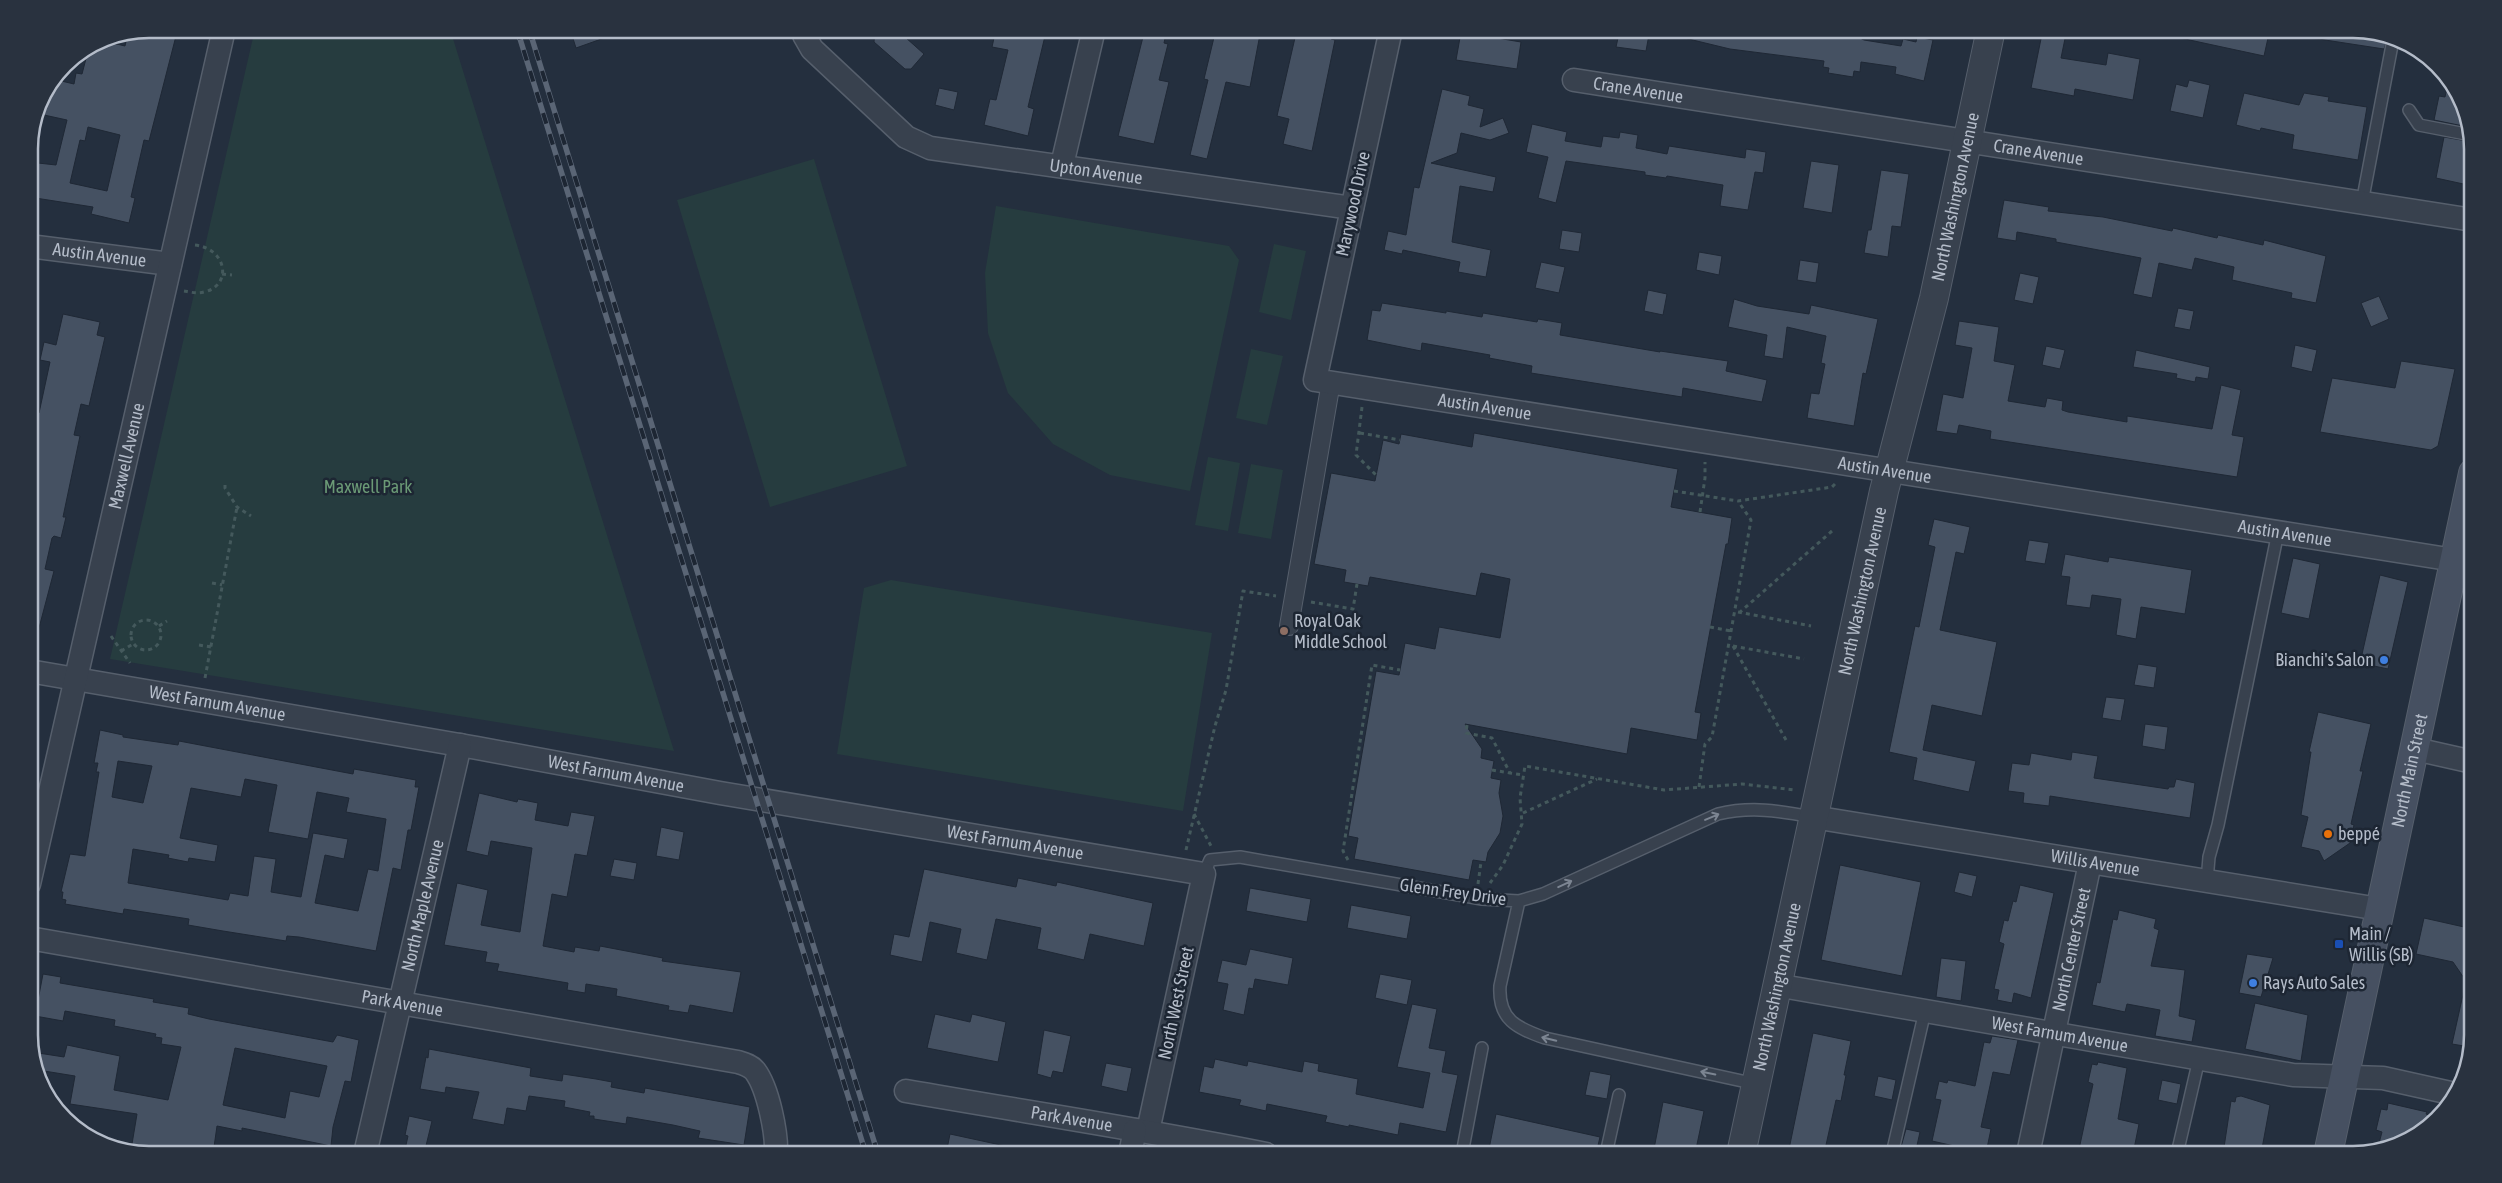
<svg xmlns="http://www.w3.org/2000/svg" width="2502" height="1183" font-family="'Asap Condensed',sans-serif">
	<style>
		.green { fill: #263c3f }
		.building { fill: #455162; stroke: #1f2835; fill-rule: evenodd }
		.lines { fill: none; stroke-linecap: round; stroke-linejoin: round }
		.service-casing { stroke: #565f6c; stroke-width: 14 }
		.pedestrian-casing { stroke: #565f6c; stroke-width: 20 }
		.minor-casing { stroke: #565f6c; stroke-width: 25 }
		.tertiary-casing { stroke: #565f6c; stroke-width: 30 }
		.secondary-casing { stroke: #565f6c; stroke-width: 30 }
		.path { stroke: #44595c; stroke-width: 3; stroke-dasharray: 4 4; stroke-linecap: butt }
		.service { stroke: #38414e; stroke-width: 11 }
		.pedestrian { stroke: #38414e; stroke-width: 18 }
		.minor { stroke: #38414e; stroke-width: 22 }
		.tertiary { stroke: #38414e; stroke-width: 28 }
		.secondary { stroke: #465061; stroke-width: 28 }
		.rail-casing { stroke: #5a6575; stroke-width: 5.5 }
		.rail { stroke: #1d2633; stroke-width: 4; stroke-dasharray: 11; stroke-linecap: butt }
		.oneway { stroke: #7c8592 }
		.education-dot { fill: #8d6e63; stroke: #1d2633; stroke-width: 2 }
		.shop-dot { fill: #3f7fe0; stroke: #1d2633; stroke-width: 2 }
		.food-dot { fill: #e8710a; stroke: #1d2633; stroke-width: 2 }
		.transit-dot { fill: #1a4fb4; stroke: #1d2633; stroke-width: 2 }
		.labels { text-anchor: middle; stroke-width: 5; stroke-linejoin: round; paint-order: stroke }
		.street-label { font-size: 18px; fill: #b4bcc9; stroke: #1d2633 }
		.park-label { font-size: 18px; fill: #6b9a76; stroke: #1d2633 }
		.poi-label { font-size: 18px; fill: #b4bcc9; stroke: #1d2633; text-anchor: start }
		.rim { fill: none; stroke: #b4bcc9; stroke-width: 2.5 }
	</style>
	<rect width="100%" height="100%" fill="#242f3e"/>
	<!-- green -->
	<path class="green" d="M255 29H450L674 751 110 659Z
		M814 159 907 466 770 507 677 200Z
		M996 206 1229 246 1239 260 1190 491 1110 475 1053 444 1008 393 988 333 985 273Z
		M1274 244 1306 251 1291 320 1259 312Z
		M1251 349 1283 356 1267 425 1236 418Z
		M1208 457 1240 463 1228 531 1195 525Z
		M1251 464 1283 470 1271 539 1238 533Z
		M891 580 1212 633 1183 811 837 754 864 588Z"/>
	<!-- building -->
	<path class="building" d="M147 29 176 36 149 141 144 140 131 197 135 198 129 223 91 214 93 207 29 197V162L56 165 67 120 44 115 53 79 74 84 76 73 82 74 89 47 100 40 125 46 128 33ZM88 127 120 135 107 191 70 183 80 140 85 141Z
		M570 29H624V31L576 48Z
		M875 29H896L924 54 911 69H905L874 42Z
		M996 29H1013L1045 36 1028 107 1034 109 1028 136 984 125 990 99 996 100 1008 50 992 47Z
		M1145 29H1167L1164 43 1168 44 1159 80 1169 82 1154 144 1118 136Z
		M1216 29H1261L1250 87 1226 82 1207 159 1190 155 1208 80 1204 79Z
		M1297 29H1333L1331 39 1335 40 1312 151 1283 144 1289 119 1277 116Z
		M1620 29H1650L1646 51 1616 47Z
		M1673 29H1798V31L1828 36V34L1843 36 1845 29 1861 31 1860 38 1864 40 1901 46 1903 39 1916 42 1917 37 1933 40 1924 81 1895 74 1896 67 1861 62 1860 72 1854 71 1853 77 1828 73 1829 68 1823 67 1824 61 1730 49 1672 35Z
		M2043 29H2067L2061 58 2106 65 2108 53 2140 59 2133 100 2075 89 2074 96 2031 88Z
		M2171 29H2270L2264 56 2171 36Z
		M2313 29H2354L2388 37 2384 49 2312 38Z
		M1461 32 1521 42 1517 69 1456 60Z
		M2449 78 2453 82 2468 127 2434 120 2439 96 2445 97Z
		M2189 80 2210 85 2203 118 2170 111 2176 84 2187 87Z
		M939 88 958 92 954 110 935 105Z
		M1442 89 1470 96 1468 105 1484 109 1480 127 1503 118 1509 133 1490 140 1461 133 1457 153 1431 163 1496 177 1493 192 1460 186 1452 242 1491 250 1486 277 1458 272 1460 262 1403 250 1402 254 1384 250 1388 231 1406 235 1414 187 1419 188Z
		M2244 93 2299 105 2304 93 2329 97 2328 101 2367 107 2358 160 2292 149 2294 135 2261 128 2260 131 2236 125Z
		M1532 124 1567 132 1565 141 1601 147 1603 136 1619 138 1620 132 1638 135 1636 148 1667 154 1669 146 1745 158 1746 149 1766 152 1763 173 1755 172 1748 210 1720 206 1723 185 1667 176 1666 178 1645 175V172L1566 161 1556 203 1538 198 1548 157 1526 152Z
		M2444 137 2473 142V159L2468 185 2436 178Z
		M1811 161 1839 165 1832 213 1803 208Z
		M1881 170 1909 174 1901 227 1892 226 1888 257 1864 253 1868 230H1871Z
		M2004 200 2049 207 2048 211 2103 217 2172 231 2173 228 2217 238 2218 235 2263 245 2264 240 2326 256 2316 303 2291 298 2292 293 2232 280 2234 267 2195 258 2192 270 2159 263 2152 298 2133 294 2141 258 2056 242V239L2017 232 2016 241 1997 238Z
		M1562 230 1582 233 1579 252 1559 249Z
		M1699 252 1722 256 1719 275 1696 270Z
		M1800 260 1819 263 1816 283 1797 280Z
		M1541 262 1565 267 1559 293 1535 288Z
		M2020 273 2039 277 2033 304 2014 300Z
		M1648 290 1667 294 1663 315 1644 311Z
		M2379 296 2389 319 2371 327 2361 303Z
		M1734 299 1757 306 1809 314 1811 305 1878 319 1866 374 1863 373 1854 426 1807 418 1811 393 1819 394 1825 364 1821 363 1826 336 1787 327 1783 359 1764 356 1767 335 1728 327Z
		M1382 303 1446 313V311L1482 317 1483 313 1537 322 1538 319 1562 323 1560 335 1660 352V351L1728 361 1726 371 1767 380 1762 402 1683 388 1682 397 1531 373 1532 366 1489 358 1490 355 1422 343 1421 351 1367 340 1372 310 1380 311Z
		M2178 308 2194 311 2190 330 2174 327Z
		M63 314 100 322 97 335 105 337 89 406 81 404 74 435 80 436 63 517H66L61 538 54 536 52 538 45 569 54 571 34 647H29V472L35 445 29 443V410L39 413 50 362 40 360 44 342 56 345Z
		M1959 321 1999 327 1994 361 2015 365 2008 401 2045 407 2047 398 2063 401 2062 410 2068 412 2127 422V416L2212 429 2221 385 2241 390 2232 435 2244 437 2237 477 1990 439 1991 431 1959 425 1957 434 1936 431 1943 394 1963 398 1972 348 1955 345Z
		M2295 345 2317 350 2312 372 2291 367Z
		M2046 346 2065 350 2060 369 2042 365Z
		M2136 350 2210 367 2208 379 2196 377 2195 382 2176 378 2177 374 2133 367Z
		M2401 361 2455 369 2438 446 2431 450 2320 432 2332 378 2395 388Z
		M1474 433 1678 469 1671 507 1732 518 1728 544H1726L1695 712 1701 713 1697 740 1631 728 1627 754 1465 724 1482 749 1481 758 1494 761 1491 778 1501 780 1499 793 1503 816 1500 833 1488 852 1486 862 1473 860 1469 880 1354 859 1358 838 1348 836 1376 671 1399 675 1405 643 1435 649 1439 627 1500 638 1510 579 1481 573 1476 596 1370 577 1368 586 1344 582 1346 570 1314 564 1331 473 1375 481 1383 440 1399 444 1401 434 1472 447Z
		M1934 519 1970 527 1964 554 1956 552 1940 630 1997 642 1982 716 1932 705 1923 750 1976 761 1969 792 1913 780 1917 758 1889 752 1915 626 1919 627 1935 547 1928 545Z
		M2029 540 2049 543 2045 564 2025 561Z
		M2065 554 2108 562 2109 557 2192 570 2185 614 2141 607 2136 639 2116 635 2121 599 2092 595 2090 608 2066 605 2070 577 2061 576Z
		M2293 558 2320 564 2309 619 2281 613Z
		M2380 575 2408 582 2388 669 2360 663Z
		M2138 664 2157 667 2154 688 2134 685Z
		M2106 697 2125 699 2121 721 2102 718Z
		M2318 712 2371 724 2360 771H2363L2351 824 2354 825 2350 843 2324 861 2319 851 2301 847 2308 817 2301 815 2311 752H2309Z
		M2145 724 2168 727 2165 750 2142 746Z
		M100 730 123 735V737L178 745 179 741 353 774 354 769 416 780 415 787H419L411 830H408L401 870 393 868 376 951 299 937 287 936 286 941 223 931 188 925 189 919 124 909 123 914 65 904 66 900 62 899 63 892H61L70 854 85 856 99 772H96L98 763H94ZM118 761 152 766 143 803 112 797ZM245 779 277 785 268 832 308 839 317 792 349 798 346 812 386 819 378 871 368 869 358 911 315 903 325 855 344 859 348 839 313 833 301 897 271 892 276 859 254 856 248 896 230 893 228 900 128 883 133 849 169 855 168 858 188 862 189 858 215 862 218 845 180 838 191 788 241 797Z
		M2072 752 2098 756 2094 778 2168 789 2169 787H2174L2176 779 2195 783 2190 818 2050 796 2049 806 2023 803 2024 793 2008 791 2012 763 2029 765 2031 753 2071 760Z
		M479 793 517 802 518 799 538 803 535 820 568 826 571 812 595 816 587 856 575 854 567 897 552 894 543 946 574 952 575 947 599 951 600 946 663 958 662 961 741 972 733 1013 690 1005 688 1013 668 1010 669 1006 616 996 617 989 586 984 585 993 567 990 568 983 497 971 499 964 485 962 487 952 444 945 457 883 488 890 481 925 520 932 532 848 491 841 488 856 466 851Z
		M661 827 684 832 679 860 656 856Z
		M614 859 637 863 634 880 610 876Z
		M1840 865 1921 882 1902 976 1821 960Z
		M924 869 1016 887 1018 878 1056 886 1057 882 1153 903 1144 946 1090 934 1084 960 1037 949 1041 928 996 919 987 960 956 953 961 929 930 922 922 962 890 955 894 934 909 937Z
		M1959 872 1977 876 1972 897 1954 892Z
		M2020 885 2054 893 2031 998 2014 993 2012 1003 1997 1000 1999 990 1994 989 2004 944 1999 942 2004 920 2008 921 2013 901 2016 902Z
		M1250 888 1311 899 1307 922 1246 911Z
		M1351 905 1411 916 1407 939 1347 928Z
		M2119 910 2156 919 2154 928 2159 930 2151 966 2185 970 2179 1016 2196 1020 2192 1042 2155 1036 2160 1010 2127 1004 2125 1012 2092 1005 2097 982 2100 983 2113 919 2117 920Z
		M2424 918 2473 929V1035L2470 1047 2452 1044 2466 981 2453 962 2416 954Z
		M1250 949 1293 958 1288 985 1255 979 1253 989 1249 988 1244 1015 1223 1010 1228 984 1217 982 1222 960 1246 965Z
		M2247 954 2273 958 2261 997 2239 993Z
		M1941 958 1966 961 1961 1001 1936 997Z
		M43 974 61 977 60 983 154 999 153 1002 189 1008 188 1014 209 1019 333 1042 337 1035 359 1040 351 1082 345 1081 333 1127 331 1146 242 1128V1131L217 1126 213 1154H148L131 1150 137 1114 70 1104 75 1076 38 1070 32 1052 64 1057 67 1045 120 1056 114 1090 168 1100 181 1047 161 1044 162 1038 155 1037 156 1034 114 1026 115 1020 65 1011 63 1021 35 1016ZM235 1048 327 1066 319 1097 290 1091 285 1118 223 1105Z
		M1380 974 1412 980 1407 1005 1375 998Z
		M2255 1003 2308 1015 2301 1061 2245 1049Z
		M1412 1004 1437 1009 1429 1048 1446 1051 1442 1072 1458 1075 1446 1132 1400 1123 1398 1135 1349 1125V1127L1325 1122 1327 1116 1267 1104 1266 1111 1239 1105 1241 1100 1199 1092 1204 1066 1213 1068 1215 1059 1247 1066 1248 1061 1302 1072 1304 1061 1319 1064 1318 1071 1358 1079 1356 1094 1423 1108 1430 1073 1397 1067Z
		M935 1014 970 1022 972 1014 1006 1022 998 1062 927 1048Z
		M1044 1030 1071 1036 1063 1073 1053 1071 1051 1078 1037 1074Z
		M1813 1033 1851 1041 1844 1075H1846L1841 1101 1836 1100 1824 1154H1788Z
		M1992 1036 2018 1040 2010 1075 1993 1072 1981 1127 1991 1129 1986 1153 1932 1141 1941 1100 1935 1099 1939 1081 1947 1083 1948 1080 1975 1086 1984 1042 1990 1043Z
		M429 1049 531 1068 530 1076 562 1081 563 1074 596 1079 612 1082 611 1087 644 1093 645 1088 750 1107 744 1145 698 1138 700 1131 673 1125 627 1117 626 1124 594 1119V1116H589L590 1112 564 1107 565 1101 529 1096 526 1111 507 1108 504 1125 472 1119 479 1092 446 1087 445 1093 420 1089 426 1057 428 1058Z
		M2098 1062 2127 1068 2118 1119 2139 1124 2133 1154 2107 1149 2105 1154H2078L2093 1084 2088 1082 2092 1064 2097 1065Z
		M1106 1063 1132 1068 1127 1092 1101 1086Z
		M1590 1071 1611 1075 1607 1099 1585 1095Z
		M1878 1076 1896 1080 1892 1100 1874 1096Z
		M2162 1080 2181 1084 2177 1104 2158 1100Z
		M2241 1096 2270 1105 2261 1154H2223L2231 1101 2235 1102 2236 1097Z
		M1663 1102 1704 1111 1695 1154H1653Z
		M2388 1103 2427 1112 2426 1114 2429 1115 2426 1127 2420 1134 2378 1147 2382 1132 2376 1130 2381 1109 2387 1110Z
		M1496 1114 1600 1137 1596 1154H1500V1151L1489 1149Z
		M409 1116 432 1121 424 1154H404L408 1136 405 1135Z
		M1906 1129 1920 1132 1916 1150 1901 1147Z
		M950 1134 1010 1147V1154H946Z"/>
	<g class="lines">
		<defs>
			<path id="service" d="M2409 110 2419 125 2471 135
				M2362 203 2392 45 2396 39
				M1204 874 1210 860 1240 857 1482 899 1519 901 1543 894 1718 814C1752 806 1779 811 1813 817
				M2207 881 2209 857 2218 825 2278 532
				M1519 901 1500 986C1498 1020 1517 1028 1545 1038L1756 1084
				M1462 1154 1482 1048
				M1606 1154 1619 1095
				M1892 1154 1925 1011
				M2177 1154 2199 1059"/>
			<path id="pedestrian" d="M1289 626 1331 382"/>
			<g id="minor">
				<path id="s1" d="M804 29V35L812 49 906 137 930 148 1352 208"/>
				<path id="s2" d="M1391 29 1315 380 2454 560"/>
				<path id="s3" d="M1574 80 2473 220"/>
				<path d="M1062 165 1094 29"/>
				<path id="s4" d="M29 246 170 264"/>
				<path id="s5" d="M29 671 477 748 720 793 1204 874 1148 1131"/>
				<path d="M2415 749 2473 762"/>
				<path id="s6" d="M1813 817 2379 909"/>
				<path id="s7" d="M29 884 224 29"/>
				<path id="s8" d="M29 938 738 1062C745 1064 751 1066 755 1071 768 1088 777 1133 776 1154"/>
				<path id="s9" d="M1776 985 2293 1075 2383 1078 2455 1094"/>
				<path id="s10" d="M906 1091C1026 1112 1147 1130 1266 1154"/>
				<path id="s11" d="M365 1154 460 745"/>
				<path d="M1130 1154 1135 1130"/>
				<path id="s12" d="M2028 1154 2090 863"/>
			</g>
			<g id="tertiary">
				<path id="s13" d="M1741 1154 1884 491 1934 298 1991 29"/>
			</g>
			<g id="secondary">
				<path id="s14" d="M2328 1154 2473 473"/>
			</g>
		</defs>
		<!-- service casing -->
		<use href="#service" class="service-casing"/>
		<!-- pedestrian casing -->
		<use href="#pedestrian" class="pedestrian-casing"/>
		<!-- minor casing -->
		<use href="#minor" class="minor-casing"/>
		<!-- tertiary casing -->
		<use href="#tertiary" class="tertiary-casing"/>
		<!-- secondary casing -->
		<use href="#secondary" class="secondary-casing"/>
		<!-- path -->
		<path class="path" d="M222 274 232 275
			M184 291C190 292 197 294 204 292 232 286 228 249 195 245
			M1362 407 1356 455 1376 475
			M1360 433 1400 440
			M225 485V488L237 507 251 516
			M1674 491 1738 501 1832 487 1835 484
			M1700 512 1705 478V462
			M212 583 222 585
			M1311 602 1353 609 1357 584
			M1738 612 1811 626
			M1739 613 1832 531
			M131 635a15 15 0 1 1 30 0a15 15 0 1 1-30 0Z
			M159 626 167 621
			M1710 627 1731 631
			M111 636 130 663
			M199 645 211 647
			M1733 646 1786 740
			M1733 646 1804 659
			M121 651 133 644
			M205 678 237 507
			M1467 725 1466 733 1492 738 1510 773 1523 775
			M1492 770 1510 773
			M1699 787 1705 744 1712 737 1751 520 1738 501
			M1523 813 1597 779
			M1194 814 1211 846
			M1186 850 1215 726 1226 690 1243 591 1276 596
			M1348 860 1343 851 1372 665 1400 670
			M1490 883 1503 865 1522 824 1520 798 1525 766 1664 790 1742 784 1795 790
			M1478 884 1481 862"/>
		<!-- service -->
		<use href="#service" class="service"/>
		<!-- pedestrian -->
		<use href="#pedestrian" class="pedestrian"/>
		<!-- minor -->
		<use href="#minor" class="minor"/>
		<!-- tertiary -->
		<use href="#tertiary" class="tertiary"/>
		<!-- secondary -->
		<use href="#secondary" class="secondary"/>
		<defs>
			<path id="rail" d="M517 29 866 1154
				M529 29 878 1154"/>
		</defs>
		<!-- rail casing -->
		<use href="#rail" class="rail-casing"/>
		<!-- rail -->
		<use href="#rail" class="rail"/>
	</g>
	<!-- one-way arrows -->
	<defs><path id="oneway-shaft" d="M-6 0H5M1.5-3L5.5 0L1.5 3" fill="none" stroke-width="1.6" stroke-linecap="round" stroke-linejoin="round" transform="scale(1.25)"/></defs>
	<g class="oneway">
		<use href="#oneway-shaft" transform="translate(1712 817) rotate(-23)"/>
		<use href="#oneway-shaft" transform="translate(1565 884) rotate(-25)"/>
		<use href="#oneway-shaft" transform="translate(1549 1039) rotate(-166)"/>
		<use href="#oneway-shaft" transform="translate(1708 1073) rotate(-168)"/>
	</g>
	<!-- markers -->
	<circle class="education-dot" cx="1284" cy="631" r="5"/>
	<g class="shop-dot">
		<circle cx="2384" cy="660" r="5"/>
		<circle cx="2253" cy="983" r="5"/>
	</g>
	<circle class="food-dot" cx="2328" cy="834" r="5"/>
	<rect class="transit-dot" x="2334" y="939" width="10" height="10" rx="2.5"/>
	<g class="labels">
		<!-- street labels -->
		<g class="street-label">
			<text dy="6" stroke="none"><textPath href="#s3" startOffset="65">Crane Avenue</textPath></text>
			<text dy="6" stroke="none"><textPath href="#s3" startOffset="470">Crane Avenue</textPath></text>
			<text dy="6" stroke="none"><textPath href="#s1" startOffset="345">Upton Avenue</textPath></text>
			<text dy="6" stroke="none"><textPath href="#s13" startOffset="981">North Washington Avenue</textPath></text>
			<text transform="translate(1353 204) rotate(-78)" y="6">Marywood Drive</text>
			<text dy="6" stroke="none"><textPath href="#s4" startOffset="71">Austin Avenue</textPath></text>
			<text dy="6" stroke="none"><textPath href="#s2" startOffset="531">Austin Avenue</textPath></text>
			<text dy="6" stroke="none"><textPath href="#s7" startOffset="439">Maxwell Avenue</textPath></text>
			<text dy="6" stroke="none"><textPath href="#s2" startOffset="936">Austin Avenue</textPath></text>
			<text dy="6" stroke="none"><textPath href="#s2" startOffset="1341">Austin Avenue</textPath></text>
			<text dy="6" stroke="none"><textPath href="#s13" startOffset="576">North Washington Avenue</textPath></text>
			<text dy="6" stroke="none"><textPath href="#s5" startOffset="191">West Farnum Avenue</textPath></text>
			<text dy="6" stroke="none"><textPath href="#s14" startOffset="392">North Main Street</textPath></text>
			<text dy="6" stroke="none"><textPath href="#s5" startOffset="596">West Farnum Avenue</textPath></text>
			<text dy="6" stroke="none"><textPath href="#s5" startOffset="1001">West Farnum Avenue</textPath></text>
			<text dy="6" stroke="none"><textPath href="#s6" startOffset="286">Willis Avenue</textPath></text>
			<text transform="translate(1453 892) rotate(8)" y="6">Glenn Frey Drive</text>
			<text dy="6" stroke="none"><textPath href="#s11" startOffset="255">North Maple Avenue</textPath></text>
			<text dy="6" stroke="none"><textPath href="#s12" startOffset="209">North Center Street</textPath></text>
			<text dy="6" stroke="none"><textPath href="#s13" startOffset="171">North Washington Avenue</textPath></text>
			<text dy="6" stroke="none"><textPath href="#s8" startOffset="379">Park Avenue</textPath></text>
			<text transform="translate(1176 1003) rotate(-78)" y="6">North West Street</text>
			<text dy="6" stroke="none"><textPath href="#s9" startOffset="288">West Farnum Avenue</textPath></text>
			<text dy="6" stroke="none"><textPath href="#s10" startOffset="168">Park Avenue</textPath></text>
		</g>
		<!-- park labels -->
		<g class="park-label">
			<text x="368" y="493">Maxwell Park</text>
		</g>
		<!-- poi labels -->
		<g class="poi-label">
			<text x="1294" y="627">Royal Oak<tspan x="1294" dy="21">Middle School</tspan></text>
			<text x="2374" y="666" text-anchor="end">Bianchi's Salon</text>
			<text x="2338" y="840">beppé</text>
			<text x="2349" y="940">Main /<tspan x="2349" dy="21">Willis (SB)</tspan></text>
			<text x="2263" y="989">Rays Auto Sales</text>
		</g>
	</g>
	<!-- crop -->
	<path d="M0 0H2502V1183H0ZM149 38H2353A111 111 0 0 1 2464 149V1035A111 111 0 0 1 2353 1146H149A111 111 0 0 1 38 1035V149A111 111 0 0 1 149 38Z" fill="#29323f" fill-rule="evenodd"/>
	<path class="rim" d="M149 38H2353A111 111 0 0 1 2464 149V1035A111 111 0 0 1 2353 1146H149A111 111 0 0 1 38 1035V149A111 111 0 0 1 149 38Z"/>
</svg>
